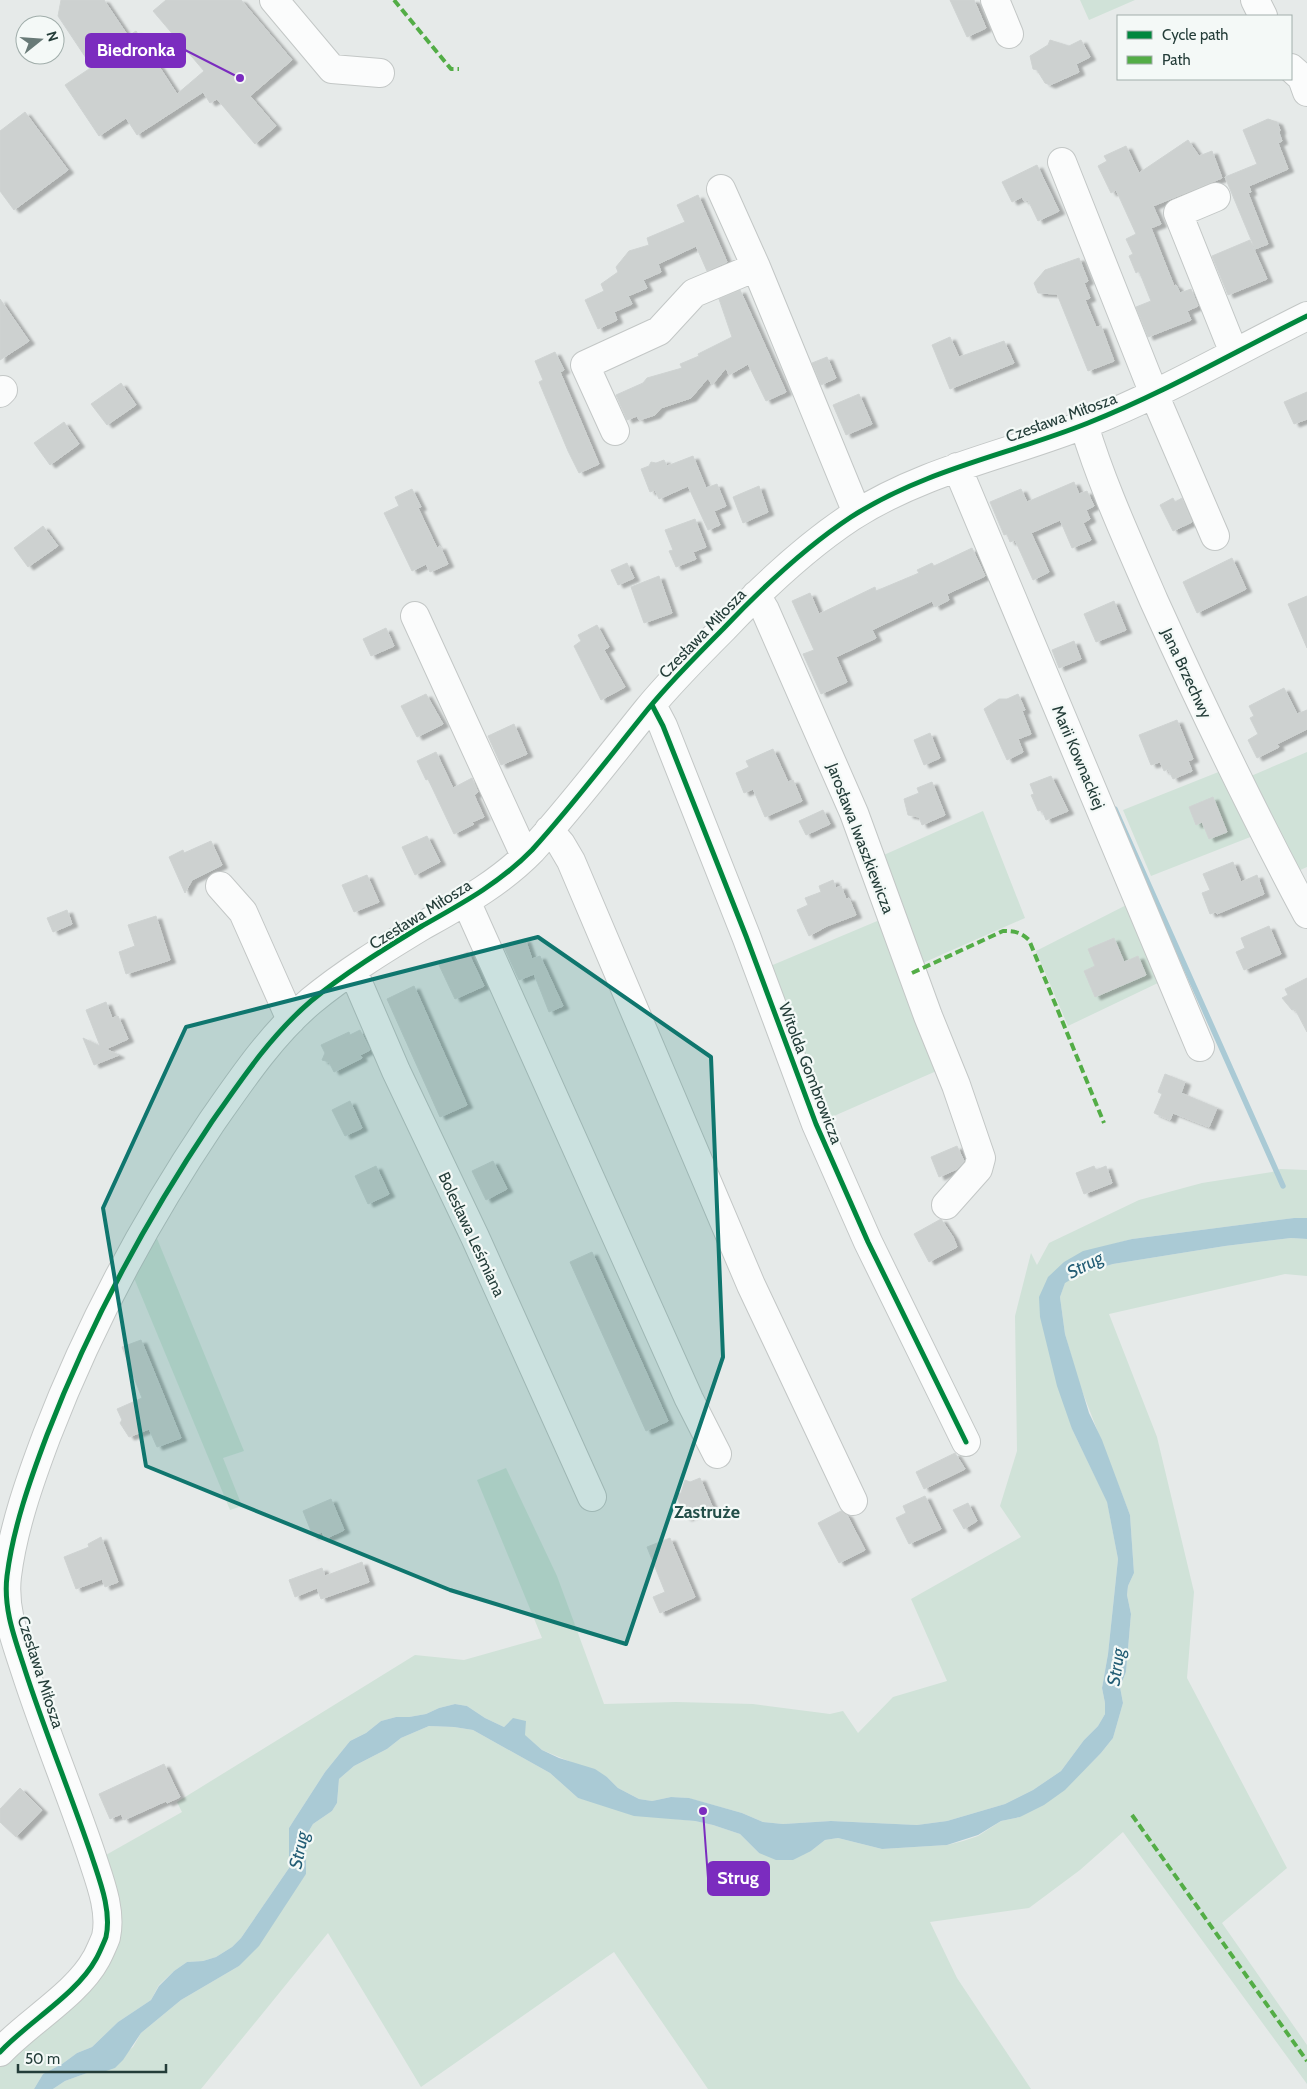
<svg xmlns="http://www.w3.org/2000/svg" width="1307" height="2089" font-family="Cabin,sans-serif">
	<style>
		.green { fill: #d0e2d8 }
		.water { fill: #aacad5 }
		.lines { fill: none; stroke-linecap: round; stroke-linejoin: round }
		.stream { stroke: #aacad5; stroke-width: 5.5 }
		.building { fill: #cdd1d0; stroke: #cfd3d2; filter: url(#shadow) }
		.minor-casing { stroke: #c3c7c6; stroke-width: 30 }
		.minor { stroke: #fbfcfc; stroke-width: 28 }
		.quiet { stroke: #53ad46; stroke-width: 4; stroke-dasharray: 8 4; stroke-linecap: butt }
		.cycleway-casing { stroke: #f4f9f7; stroke-width: 8 }
		.cycleway { stroke: #00873e; stroke-width: 5 }
		.marked { fill: #0f766e; fill-opacity: 0.2; stroke: #0f766e; stroke-width: 4; stroke-linejoin: round }
		.labels { text-anchor: middle; stroke-width: 4.5; stroke-linejoin: round; paint-order: stroke }
		.street-label { font-size: 16px; fill: #243d39; stroke: #f4f9f7 }
		.water-label { font-size: 18px; font-style: italic; fill: #235d75; stroke: #f4f9f7 }
		.neighbourhood-label { font-size: 18px; font-weight: bold; fill: #224e48; stroke: #f4f9f7 }
		.leader { fill: none; stroke: #7b2cbf; stroke-width: 2 }
		.callout-dot { fill: #7b2cbf; stroke: #f4f9f7; stroke-width: 2 }
		.callout { fill: #7b2cbf; stroke: #7b2cbf; stroke-width: 2 }
		.callout-label { font-size: 18px; text-anchor: middle; font-weight: bold; fill: #fff }
	</style>
	<defs>
		<filter id="shadow"><feDropShadow dx="5.5" dy="3" stdDeviation="1" flood-color="#0004"/></filter>
	</defs>
	<rect width="100%" height="100%" fill="#e6eae9"/>
	<!-- green -->
	<path class="green" d="M1080 0H1135L1089 20Z
		M1307 752V867L1291 874 1244 779Z
		M1226 769 1258 834 1151 876 1123 810Z
		M983 811 1025 918 916 966 877 858Z
		M1148 894 1183 971 1068 1026 1036 951Z
		M882 919 941 1069 818 1123 761 970Z
		M1280 1169 1307 1170V1218H1294L1132 1239 1110 1245 1049 1277 1072 1429 1107 1501 1118 1559 1108 1654 1102 1688 1105 1703V1714L1098 1726 1084 1740 1061 1771 1033 1790 1005 1804 947 1821 917 1825 831 1821 783 1824 763 1822 742 1813 688 1798 671 1797 652 1801 639 1799 618 1788 607 1777 542 1750 509 1722 504 1727 485 1718 467 1706 455 1704 439 1708 426 1714 409 1717H396L381 1721 366 1733 350 1741 325 1772 294 1820 289 1828V1868L241 1938 232 1947 216 1957 203 1961 187 1962 174 1971 159 1985 151 2000 118 2022 92 2047 77 2053 62 2064 43 2074 34 2089H0V2062L93 1980 97 1860 182 1812 177 1802 415 1655 464 1660 542 1638 477 1480 506 1468 557 1576 604 1704 676 1702 753 1704 830 1714 843 1711 858 1733 893 1697 947 1681 911 1599 1021 1537 1000 1506 1017 1451 1015 1316 1031 1253 1037 1265 1049 1243 1139 1200 1202 1183 1272 1172Z
		M156 1236 244 1451 223 1458 242 1506 230 1510 134 1278Z
		M1291 1238 1307 1239V1276L1285 1274 1109 1314 1157 1437 1194 1592 1187 1678 1287 1868 1222 1923 1307 2045V2084L1123 1832 1080 1870 1029 1908 930 1922 957 1978 1031 2089H708L614 1952 421 2087 328 1933 201 2089H53L65 2081 87 2073 103 2072 133 2047 141 2033 181 2000 239 1966 306 1874V1836L313 1824 332 1811 337 1803 339 1779 354 1766 387 1749 401 1738 429 1726 454 1727 473 1730 550 1773 578 1798 656 1817 695 1821 713 1825 740 1834 759 1853 811 1851 825 1840 838 1838 882 1849 947 1845 963 1841 978 1836 1001 1821 1020 1817 1087 1767 1101 1753 1113 1738 1123 1703 1120 1687 1126 1672 1131 1614 1127 1595 1128 1586 1134 1573 1130 1515 1079 1383 1065 1334 1060 1297 1065 1282 1080 1274 1113 1264 1225 1246Z"/>
	<!-- water -->
	<path class="water" d="M1294 1218H1307V1239L1291 1238 1225 1246 1113 1264 1080 1274 1065 1283 1060 1297 1065 1334 1089 1413 1102 1440 1130 1515 1134 1573 1128 1586 1127 1595 1131 1614 1126 1672 1120 1687 1123 1703 1113 1738 1101 1753 1065 1790 1044 1805 1020 1817 1001 1821 978 1835 947 1845 882 1849 838 1838 825 1840 811 1851 793 1860H776L759 1853 740 1834 713 1825 695 1821 634 1816 578 1798 550 1773 473 1730 454 1727 429 1726 401 1738 387 1749 354 1766 339 1779 337 1803 332 1811 313 1824 306 1836V1874L259 1946 239 1966 181 2000 141 2033 123 2060 115 2068 103 2072 87 2073 65 2081 53 2089H34L43 2074 62 2064 77 2053 92 2047 118 2022 151 2000 159 1986 174 1971 187 1962 203 1961 216 1957 232 1947 241 1938 289 1868V1828L294 1820 325 1772 350 1741 366 1733 381 1721 396 1717H409L426 1714 439 1708 455 1704 467 1706 485 1718 504 1727 513 1718 526 1721 525 1735 542 1750 559 1758 595 1769 607 1777 618 1788 639 1799 652 1801 671 1797 689 1798 742 1813 763 1822 783 1824 831 1821 917 1825 947 1821 1005 1804 1033 1790 1061 1771 1084 1740 1098 1726 1105 1714V1703L1102 1688 1108 1654 1118 1559 1107 1502 1072 1429 1057 1386 1040 1317 1039 1297 1048 1277 1064 1262 1083 1251 1132 1239Z"/>
	<g class="lines">
		<!-- stream -->
		<path class="stream" d="M1115 809 1283 1186"/>
	</g>
	<!-- building -->
	<path class="building" d="M61 0H104L128 36 136 31 177 94 204 71 153 11 166 0H241L292 60 250 96 276 126 255 144 217 99 210 103 203 92 137 135 126 118 99 136 65 85 92 67 58 16Z
		M950 0H974L986 28 967 37Z
		M1050 40 1069 46 1081 40 1090 57 1076 64 1079 72 1050 85 1045 83 1037 70 1033 69 1030 56 1048 45Z
		M25 112 68 170 14 210 0 191V131Z
		M1268 119 1277 122 1280 130 1279 133 1282 141 1278 143 1288 169 1249 186 1251 192 1248 193 1268 244 1255 249 1225 177 1257 164 1243 130Z
		M1188 140 1199 156 1212 151 1222 178 1153 206 1161 224 1151 228 1174 286 1176 285 1180 293 1191 289 1198 306 1187 311 1191 320 1148 337 1136 307 1151 301 1139 271 1136 273 1129 256 1133 254 1126 239 1136 234 1116 190 1111 193 1098 166 1107 161 1104 156 1126 146 1139 173Z
		M1037 165 1059 211 1038 221 1028 200 1024 201 1022 197 1012 202 1002 182Z
		M698 195 727 262 707 271 696 246 658 264 661 272 643 280 647 288 628 296 632 304 614 312 617 320 598 329 585 300 604 291 601 284 618 272 616 267 629 251 649 245 647 238 685 222 677 205Z
		M1250 240 1267 279 1228 295 1212 256Z
		M1079 258 1088 281 1084 283 1090 298 1085 300 1096 327 1101 326 1114 361 1088 371 1057 294 1038 293 1034 283 1045 270Z
		M740 290 786 392 766 401 748 364 729 375 726 368 712 385 708 378 691 398 661 408 655 415 639 420 637 416 627 420 616 395 643 383 647 378 682 368 680 364 699 356 698 354 732 337 719 299Z
		M0 299 29 341 0 360Z
		M950 337 959 357 1004 341 1014 363 950 389 932 345Z
		M555 352 564 370 560 372 599 464 579 473 568 451 539 382 543 380 535 361Z
		M827 357 836 378 821 385 812 363Z
		M121 383 136 405 107 425 91 404Z
		M1307 392V419L1294 424 1284 402Z
		M859 394 872 424 846 435 833 405Z
		M64 422 79 444 50 465 34 443Z
		M693 456 706 488 717 484 726 506 714 511 720 525 708 530 688 486 659 499 655 490 650 492 641 469 649 466 651 462 656 463 664 460 667 466Z
		M1074 482 1079 494 1087 491 1094 506 1086 510 1090 519 1083 523 1091 540 1072 548 1060 520 1031 533 1049 572 1033 580 1015 540 1010 542 1007 534 1004 535 990 502 1021 489 1027 502Z
		M759 486 768 512 743 523 733 497Z
		M412 489 421 507 418 508 437 548 440 546 448 564 430 572 426 564 412 571 384 513 399 506 395 497Z
		M1173 498 1175 502 1182 498 1192 522 1173 531 1160 505Z
		M695 519 706 547 693 552 696 559 676 567 669 551 673 550 665 530Z
		M43 526 58 546 28 567 14 548Z
		M972 548 985 576 947 594 949 600 935 607 932 601 872 630 876 638 836 657 847 682 821 694 803 654 814 650 792 601 810 593 819 614 875 587 876 591 919 573 917 570 932 563 934 566Z
		M1232 558 1246 589 1197 613 1183 582Z
		M627 563 634 578 618 585 611 570Z
		M659 576 672 613 644 623 631 587Z
		M1307 596V648L1288 604Z
		M1114 601 1126 630 1096 642 1084 614Z
		M597 625 609 647 604 650 625 687 601 700 574 646 581 641 578 635Z
		M386 628 394 646 371 656 363 639Z
		M1074 641 1081 659 1059 668 1052 650Z
		M1284 688 1297 714 1307 710V729L1277 744 1279 747 1257 758 1248 740 1258 734 1250 718 1254 716 1249 706Z
		M426 694 443 724 417 737 401 706Z
		M1018 694 1025 710 1022 711 1031 734 1018 739 1023 752 1007 760 984 709 999 699H1007Z
		M1177 720 1193 759 1188 761 1192 771 1173 779 1168 769 1164 771 1160 762 1151 765 1139 735Z
		M514 724 527 754 501 765 488 736Z
		M930 733 940 758 924 765 914 740Z
		M773 749 788 782 793 780 802 801 765 817 753 789 744 793 736 773 749 767 746 761Z
		M436 752 453 788 472 778 478 792 474 795 484 817 472 822 474 824 454 834 428 779 426 780 417 761Z
		M1051 776 1068 811 1046 820 1042 810 1038 811 1031 795 1034 794 1030 784Z
		M932 782 945 815 922 825 919 817 908 815 904 799 919 793 917 788Z
		M1213 797 1227 832 1209 839 1202 822 1196 825 1189 807Z
		M823 810 830 824 806 835 799 821Z
		M427 836 440 862 415 875 402 847Z
		M211 841 222 865 192 880 185 893 169 857 183 850 184 853Z
		M1233 862 1241 882 1257 875 1264 894 1217 914 1216 912 1210 914 1202 893 1210 890 1203 874Z
		M367 875 379 902 354 912 342 885Z
		M833 880 836 888 841 886 846 899 849 898 856 915 827 926 809 936 797 910 808 905 805 898 821 892 819 886Z
		M67 910 72 924 53 932 47 918Z
		M156 916 170 960 126 974 119 952 135 946 128 925Z
		M1269 926 1281 954 1244 970 1236 952 1245 948 1241 938Z
		M1114 938 1124 962 1138 956 1146 975 1095 997 1084 971 1095 966 1088 949Z
		M525 939 532 959 540 956 563 1006 549 1012 534 974 519 980 504 947Z
		M468 952 484 986 455 999 439 965Z
		M1307 978V1032L1295 1009 1292 1010 1282 998 1288 995 1285 989Z
		M414 986 467 1105 440 1117 387 999Z
		M106 1002 112 1018 118 1016 128 1039 106 1049 119 1055 94 1065 83 1038 100 1046 86 1010Z
		M360 1030 370 1050 360 1055 362 1058 334 1072 329 1062 322 1060 325 1053 321 1045 349 1032 350 1035Z
		M1165 1074 1185 1082 1181 1093 1217 1108 1209 1127 1173 1113 1170 1120 1154 1113 1162 1094 1158 1092Z
		M350 1101 362 1128 345 1136 332 1110Z
		M957 1146 964 1161 957 1169 939 1177 931 1157Z
		M493 1161 507 1189 486 1200 472 1171Z
		M376 1166 389 1194 368 1204 355 1176Z
		M1094 1166 1096 1170 1106 1166 1112 1183 1084 1194 1076 1173Z
		M941 1219 953 1237 957 1247 929 1262 914 1234Z
		M592 1252 668 1421 646 1431 570 1262Z
		M141 1340 181 1438 157 1447 149 1429 129 1437 120 1423 122 1420 117 1409 142 1398 122 1347Z
		M955 1453 965 1469 924 1489 916 1472Z
		M700 1478 712 1506 686 1518 676 1495 681 1493 685 1480 690 1482Z
		M925 1496 941 1529 909 1544 896 1518 906 1513 903 1506Z
		M331 1499 344 1530 325 1539 322 1532 313 1536 303 1511Z
		M968 1503 977 1521 964 1529 953 1510Z
		M841 1511 847 1515 865 1550 839 1563 818 1523Z
		M101 1537 118 1582 105 1587 102 1579 76 1589 64 1557 89 1547 88 1544Z
		M670 1538 695 1597 660 1613 653 1597 665 1592 647 1547Z
		M362 1562 369 1582 321 1599 317 1588 295 1597 289 1580 322 1568 325 1576Z
		M164 1764 180 1797 167 1803 166 1801 124 1820 121 1814 110 1819 99 1794Z
		M20 1788 42 1810 16 1837 0 1822V1809Z"/>
	<g class="lines">
		<defs>
			<path id="minor" d="M274 0 332 69 380 73
				M995 0 1009 34
				M1255 0 1263 16
				M1291 68 1302 78 1307 92
				M1062 162 1154 394 1215 536
				M721 189 756 267
				M1216 197 1178 213 1234 353
				M0 393 3 390
				M1084 425C1102 485 1129 543 1154 601 1202 707 1252 811 1307 914
				M615 431 585 365 659 331 694 293 756 267 857 513
				M957 467 1200 1047
				M756 595 765 610 854 813 928 1016 956 1085 981 1158 978 1169 946 1205
				M415 616 525 856
				M652 705 663 726 746 936 816 1124 868 1242 966 1442
				M549 830 561 844 571 861 751 1285 853 1501
				M220 886 243 912 291 1020
				M466 901 689 1399 717 1454
				M353 971 396 1071 475 1237 592 1497
				M0 2052C28 2022 77 1994 96 1959 98 1956 105 1940 106 1937 112 1910 99 1879 91 1854 70 1792 45 1732 25 1670 15 1639 3 1609 7 1576 13 1528 30 1480 47 1435 89 1326 146 1220 211 1123 241 1080 271 1035 311 1001 345 973 384 949 422 926 461 904 500 883 532 850 573 805 610 756 648 709 671 681 697 655 723 629 762 588 804 548 851 517 926 469 1008 455 1088 423 1164 393 1234 352 1307 316"/>
		</defs>
		<!-- minor casing -->
		<use href="#minor" class="minor-casing"/>
		<!-- minor -->
		<use href="#minor" class="minor"/>
		<!-- quiet -->
		<path class="quiet" d="M394 0 451 69H459
			M912 973 1003 931C1014 931 1021 932 1029 940L1104 1123
			M1132 1815 1307 2061"/>
		<defs>
			<path id="cycleway" d="M652 705 663 726 746 936 816 1124 868 1242 966 1442
				M0 2052C28 2022 77 1994 96 1959 98 1956 105 1940 106 1937 112 1910 99 1879 91 1854 70 1792 45 1732 25 1670 15 1639 3 1609 7 1576 13 1528 30 1480 47 1435 89 1326 146 1220 211 1123 241 1080 271 1035 311 1001 345 973 384 949 422 926 461 904 500 883 532 850 573 805 610 756 648 709 671 681 697 655 723 629 762 588 804 548 851 517 926 469 1008 455 1088 423 1164 393 1234 352 1307 316"/>
		</defs>
		<!-- cycleway casing -->
		<use href="#cycleway" class="cycleway-casing"/>
		<!-- cycleway -->
		<use href="#cycleway" class="cycleway"/>
	</g>
	<!-- marked area -->
	<path class="marked" d="M538 937 711 1057 723 1357 626 1644 450 1590 146 1466 103 1208 186 1027Z"/>
	<g class="labels">
		<!-- street labels -->
		<g class="street-label">
			<text transform="translate(1061 417) rotate(-20)" y="6">Czesława Miłosza</text>
			<text transform="translate(702 633) rotate(-46)" y="6">Czesława Miłosza</text>
			<text transform="translate(1187 673) rotate(65)" y="6">Jana Brzechwy</text>
			<text transform="translate(1079 757) rotate(67)" y="6">Marii Kownackiej</text>
			<text transform="translate(861 838) rotate(69)" y="6">Jarosława Iwaszkiewicza</text>
			<text transform="translate(420 914) rotate(-32)" y="6">Czesława Miłosza</text>
			<text transform="translate(811 1073) rotate(69)" y="6">Witolda Gombrowicza</text>
			<text transform="translate(472 1234) rotate(65)" y="6">Bolesława Leśmiana</text>
			<text transform="translate(41 1672) rotate(72)" y="6">Czesława Miłosza</text>
		</g>
		<!-- water labels -->
		<g class="water-label">
			<text transform="translate(1085 1265) rotate(-27)" y="6">Strug</text>
			<text transform="translate(1116 1667) rotate(-82)" y="6">Strug</text>
			<text transform="translate(299 1850) rotate(-78)" y="6">Strug</text>
		</g>
		<!-- neighbourhood labels -->
		<g class="neighbourhood-label">
			<text x="707" y="1518">Zastruże</text>
		</g>
	</g>
	<!-- callouts -->
	<path class="leader" d="M240 78L185 50M703 1811L708 1878"/>
	<g class="callout-dot">
		<circle cx="240" cy="78" r="5"/>
		<circle cx="703" cy="1811" r="5"/>
	</g>
	<g class="callout">
		<rect x="86" y="34" width="99" height="33" rx="5"/>
		<rect x="708" y="1862" width="61" height="33" rx="5"/>
	</g>
	<g class="callout-label">
		<text x="136" y="56">Biedronka</text>
		<text x="738" y="1884">Strug</text>
	</g>
	<!-- legend -->
	<rect x="1117" y="15" width="175" height="65" fill="#f4f9f7" stroke="#a1aeab"/>
	<rect x="1127" y="31" width="25" height="8" fill="#00873e" stroke="#a1aeab"/>
	<text x="1162" y="40" font-size="15" fill="#243d39">Cycle path</text>
	<rect x="1127" y="56" width="25" height="8" fill="#53ad46" stroke="#a1aeab"/>
	<text x="1162" y="65" font-size="15" fill="#243d39">Path</text>
	<!-- north arrow -->
	<g transform="translate(40 40) rotate(73)"><circle r="24" fill="#f4f9f7" stroke="#a1aeab"/>
	<path d="M0-4L9 19L0 12L-9 19Z" fill="#687a77"/>
	<text y="-8" font-size="14" font-weight="bold" text-anchor="middle" fill="#243d39">N</text>
	</g>
	<!-- scale -->
	<path d="M18 2064v8h148v-8" fill="none" stroke="#243d39" stroke-width="2.5"/>
	<text x="25" y="2064" font-size="15" fill="#243d39" stroke="#f4f9f7" stroke-width="4" paint-order="stroke">50 m</text>
</svg>
